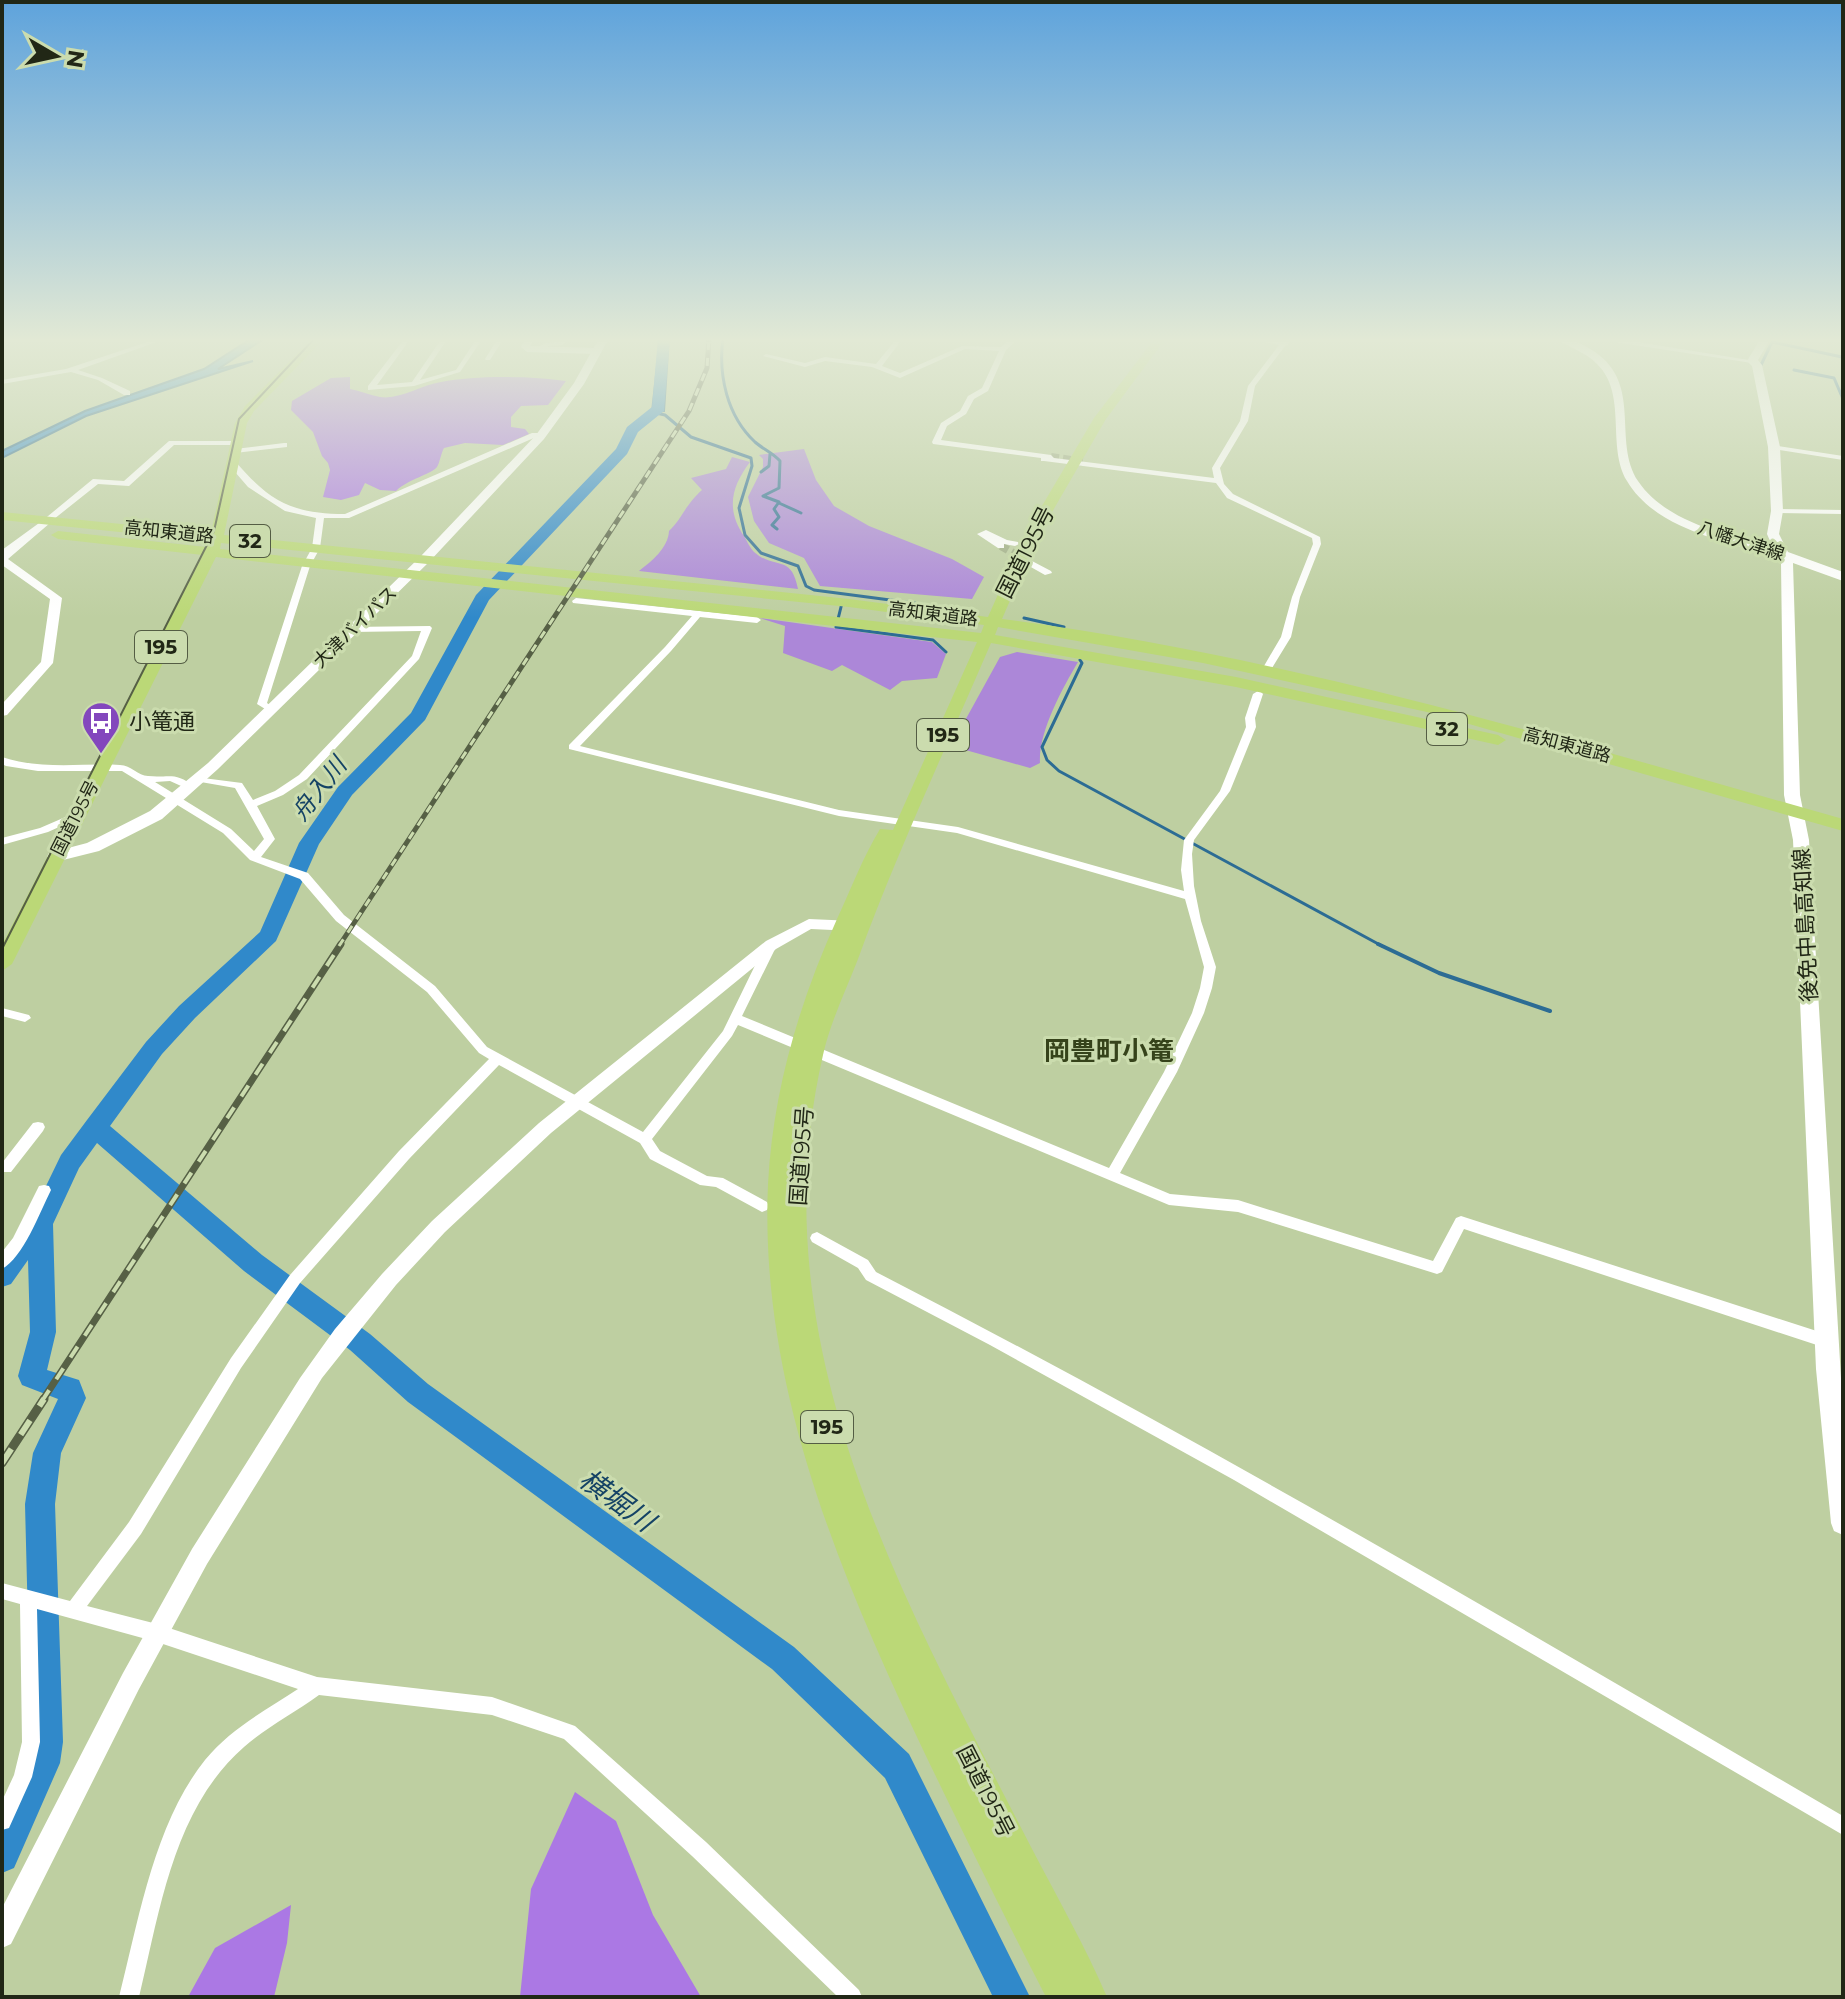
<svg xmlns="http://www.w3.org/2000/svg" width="1845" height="1999" font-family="Montserrat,'Noto Sans JP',sans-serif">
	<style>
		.green { fill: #ac87d8 }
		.forest { fill: #ab78e4 }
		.water { fill: #3089ca; stroke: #2c6c94; stroke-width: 2 }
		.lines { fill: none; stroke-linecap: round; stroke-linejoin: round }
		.stream-far1 { stroke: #2c6c94; stroke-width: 3 }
		.stream { stroke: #2c6c94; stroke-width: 4 }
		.river { fill: #3089ca; fill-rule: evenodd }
		.minor-tunnel { stroke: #9fad85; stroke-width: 8; stroke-dasharray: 8 4; stroke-linecap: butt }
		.minor { fill: #fff; fill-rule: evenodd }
		.tertiary { fill: #fff; fill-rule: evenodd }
		.secondary { fill: #fff; fill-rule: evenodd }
		.trunk { fill: #bbd877; fill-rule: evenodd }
		.tram { stroke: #566045; stroke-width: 2 }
		.rail-far2-casing { stroke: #566045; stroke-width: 5 }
		.rail-far1-casing { stroke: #566045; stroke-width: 7 }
		.rail-casing { stroke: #566045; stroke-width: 9 }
		.rail-far2 { stroke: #cbdcae; stroke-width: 3; stroke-dasharray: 8; stroke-linecap: butt }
		.rail-far1 { stroke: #cbdcae; stroke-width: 4; stroke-dasharray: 13; stroke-linecap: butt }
		.rail { stroke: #cbdcae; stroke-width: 6; stroke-dasharray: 17; stroke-linecap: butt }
		.labels { text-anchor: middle; stroke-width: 6; stroke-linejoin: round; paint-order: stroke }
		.far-street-label { font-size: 18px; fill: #212716; stroke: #cbdcae }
		.shield { fill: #cbdcae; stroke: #545d44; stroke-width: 2 }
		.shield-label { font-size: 20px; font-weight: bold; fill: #212716 }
		.street-label { font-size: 22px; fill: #212716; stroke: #cbdcae }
		.poi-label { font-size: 22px; fill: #212716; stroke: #cbdcae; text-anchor: start }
		.water-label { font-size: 24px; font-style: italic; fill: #154365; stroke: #cbdcae }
		.quarter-label { font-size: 26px; font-weight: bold; fill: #36431b; stroke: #cbdcae }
		.near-water-label { font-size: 28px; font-style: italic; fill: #154365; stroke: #cbdcae }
	</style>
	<rect width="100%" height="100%" fill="#becfa1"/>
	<!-- green -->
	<path class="green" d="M804 449 816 480 834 506 869 526 952 559 984 577 972 599 820 586 804 558 769 543 754 521 748 497 763 467V459L759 455Z
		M732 457 750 462C731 487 726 510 744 536 747 541 750 548 754 552 776 571 791 553 798 589L639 571C652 561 668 548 669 531 682 519 685 505 702 490L691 478 726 469Z
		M760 618 932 642 946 654 937 678 902 681 890 690 842 665 832 671 783 653 785 626Z
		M1017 652 1078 662C1062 689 1038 733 1040 763L1030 768 951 746 1000 657Z"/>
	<!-- forest -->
	<path class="forest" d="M350 377V389C360 391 370 395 380 397 400 400 421 385 441 382 476 375 531 376 566 381L548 405 521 406 511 417V427L525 429 529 434 503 445 465 443 444 448C441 453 440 462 437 467 432 474 408 479 396 491L380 490 365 483 359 495 341 500 323 497 330 470 328 463 322 456 313 432 291 410 292 401 331 378Z
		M575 1792 616 1821 653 1915 701 1997H520L531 1889Z
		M291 1905 287 1943 274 1997H188L215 1948Z"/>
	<!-- water -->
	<path class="water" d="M252 338H265L218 369 253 361 86 416 2 458V451L85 411 204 369Z
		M660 338H669L664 411 652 412Z"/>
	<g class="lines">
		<!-- stream-far1 -->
		<path class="stream-far1" d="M723 338C718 375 727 416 755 442 763 449 773 453 780 461L779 488 763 496 779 502 774 509 779 517 772 525 777 529
			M1772 342 1842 357
			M1761 365 1772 342
			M1794 370 1834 378 1843 399
			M656 413 665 415 691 437 751 458 752 466 739 508 745 535 761 553 798 566 806 586 814 590 951 608
			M761 472 769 466 770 454
			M779 503 801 513
			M842 603 836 627 933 640 946 652
			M1024 618 1064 627
			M1080 660 1082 663 1042 747 1047 760 1059 771 1382 946"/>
		<!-- stream -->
		<path class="stream" d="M1378 944 1439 973 1550 1011"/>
		<!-- river -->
		<path class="river" d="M658 338H670L664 411 638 432 627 454 489 600 425 720 352 795 319 844 276 941 195 1018 162 1054 110 1126 262 1255 370 1334 428 1384 794 1647 909 1754 1030 1997H993L885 1778 772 1669 408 1402 350 1350 244 1271 97 1143 79 1168 53 1224 56 1332 47 1370 79 1380 86 1398 61 1453 55 1504 63 1742 60 1763 14 1868 2 1873V1816L27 1761 31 1742 25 1504 33 1453 58 1399 22 1385 18 1376 30 1332 28 1260 11 1284 2 1287V1256L31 1217 61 1155 87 1120 146 1042 179 1006 260 932 299 843 338 787 411 713 476 595 616 449 627 427 652 407Z"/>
		<!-- minor-tunnel -->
		<path class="minor-tunnel" d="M1051 457 1084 462
			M1001 546 1032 564"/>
		<!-- minor -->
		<path class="minor" d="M159 338H168L78 370 102 378 130 391V395H124L98 380 71 372 2 384V380L66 369Z
			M405 338H411L377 385 412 382 442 338H448L420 380 456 370 477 338H483L460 372 414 386 368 390V386Z
			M498 338H504L490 360H486L485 359Z
			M562 338H568L563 345 548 346 537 352 534 350 545 343 559 342Z
			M897 338H903L882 366 900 373 962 346 1001 347 1012 338H1019L1006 350 988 391 974 399 966 414 947 426 941 440 1051 455 1054 458 1214 478 1212 468 1240 421 1248 386 1279 345 1247 338H1261L1282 341 1285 338H1291L1288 345 1285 346 1255 386 1248 421 1220 468 1224 484 1233 494 1320 537 1321 544 1300 597 1291 637 1272 668H1266L1264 666 1281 637 1292 597 1313 544 1312 538 1227 498 1216 483 1044 461H1041V458L933 444 932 442 941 423 960 411 968 396 982 388 999 351 965 349 900 378 872 367 825 361 805 367 763 356 766 354 805 363 825 357 876 364Z
			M1598 338H1613L1755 361 1752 363 1601 340Z
			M532 433H542L546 435 536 437 349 518H324L320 548 310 566 267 703 275 709 270 712 257 704 302 566 312 548 316 518 285 511 248 487 229 465V461H235C269 501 292 514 345 514Z
			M169 441H236L240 443 236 445H174L129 486 98 484 49 523 42 521 93 479 124 481Z
			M284 443H287V447L235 453 231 451 235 449Z
			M1771 445 1843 456V460L1774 449H1771Z
			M1774 509 1843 510V514L1777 513H1774Z
			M986 530 1007 540 1018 542 1019 544 1015 546 1004 544V548H998L977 534Z
			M1032 561 1051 571 1052 573 1045 575 1029 566V562Z
			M576 598 757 617 761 620 757 623 700 617 671 651 580 746 839 810 958 827 1184 891 1181 870 1184 840 1220 791 1246 727 1245 718 1253 694 1258 691 1261 692 1263 694 1255 718 1256 727 1230 791 1194 840 1192 854 1194 886 1201 921 1216 967 1212 988 1204 1013 1177 1072 1120 1173 1170 1194 1238 1200 1433 1261 1456 1218 1461 1216 1826 1334 1831 1336 1833 1341 1831 1346 1826 1348 1464 1229 1442 1272 1437 1274 1238 1212 1169 1205 738 1025 732 1036 652 1139 660 1151 707 1176 723 1178 767 1202 769 1206 767 1210 762 1212 716 1187 700 1185 650 1159 640 1143 499 1065 409 1159 300 1283 241 1368 141 1534 87 1606 157 1624 317 1677 492 1697 575 1726 706 1842 859 1990 862 1997H838L692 1856 564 1739 492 1715 319 1695C294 1713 267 1727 244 1747 173 1809 160 1911 139 1997H119C139 1919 154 1824 205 1760 230 1729 266 1710 298 1689L157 1642 37 1609 40 1742 32 1777 9 1828 2 1830V1801L14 1775 22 1742 20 1604 2 1599V1583L70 1601 129 1522 231 1358 290 1275 399 1151 489 1059 479 1053 427 992 336 921 300 879 250 860 223 833 122 771H38L6 766 2 764V757C40 770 81 763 120 765 131 765 138 776 148 776 170 778 175 771 195 787L190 790 170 781 155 782 231 829 254 851 264 839 235 788 195 781V777L242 783 253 800 275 791 299 775 412 656 421 631 351 632 346 629 348 627 430 626 432 628 419 659 307 779 283 795 257 806 275 839 261 857 308 873 344 915 435 986 487 1047 643 1132 723 1031 765 945 771 941 777 945 742 1016 1109 1168 1164 1072 1192 1013 1200 988 1204 967 1185 899 957 833 839 816 569 749V745L665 647 692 616 573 603 572 601Z
			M77 812 82 815 81 817 48 832 2 845V838L40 828Z
			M2 1008 29 1015 31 1018 25 1022 2 1016Z
			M38 1122 43 1123 45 1127 43 1131 11 1172H2V1163L33 1123Z
			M44 1185 49 1186 51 1190C40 1212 23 1258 2 1269V1252L13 1238 39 1186Z
			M817 1232 868 1260 876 1272C1205 1441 1523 1629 1843 1816V1835L1234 1480 990 1345 866 1280 858 1268 812 1242 810 1238 812 1234Z"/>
		<!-- tertiary -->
		<path class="tertiary" d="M526 338H534L530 346 597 348 602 351 597 354 527 352 521 347Z
			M46 518 50 519V523L8 559 62 598 53 663 7 715 2 716V704L41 662 50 599 2 565V550Z
			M809 919 854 921 862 926 854 931 811 929 776 949 551 1133 445 1232 396 1285 322 1378 207 1564 139 1689 11 1944 2 1948V1908L123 1673 192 1549 300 1378 335 1329 382 1274 432 1221 539 1123 766 941Z"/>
		<!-- secondary -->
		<path class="secondary" d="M599 338H609L584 384 544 439 429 562 218 769 162 819 99 851 55 862 49 861 47 857 49 853 87 843 150 811 208 763 421 556 536 435 574 383Z
			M1556 338C1571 338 1583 344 1595 352 1643 385 1612 441 1638 481 1666 523 1729 535 1773 548L1767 534 1771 511 1768 447 1752 366 1747 361 1761 338H1771L1758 360 1762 365 1780 447 1783 511 1779 534 1788 552 1843 572V581L1793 563 1800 795 1809 840 1843 1412V1535L1834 1531 1831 1523 1816 1369 1793 840 1784 795 1781 563 1778 557C1728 542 1656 530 1627 481 1606 446 1628 394 1597 364 1586 352 1569 348 1556 338Z"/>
		<!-- trunk -->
		<path class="trunk" d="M313 338H325L254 411 247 423 224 535 849 599 988 617 1023 538 1094 418 1155 338H1166L1106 419 1037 538 1002 619C1288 656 1566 741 1843 819V831L1427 712 1203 663 998 627 995 635 1236 677 1498 735 1506 740 1498 745 1236 687 991 643C946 748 897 852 858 959 846 990 830 1023 823 1055 756 1345 904 1600 1031 1847 1057 1897 1085 1946 1107 1997H1046C1005 1918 965 1837 926 1756 841 1577 759 1387 768 1184 773 1091 799 1003 837 919 851 889 863 857 880 829L893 830 977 642 216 557 12 964 2 971V945L203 555 58 539 51 535 58 531 206 547 208 541 2 520V512L211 533 235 423 245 406ZM221 543 849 607 984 625 981 633 220 549Z"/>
		<!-- tram -->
		<path class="tram" d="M2 949 214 531 239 419 315 338"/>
		<defs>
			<path id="rail-far2" d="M339 946 689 411 707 368 709 338"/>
			<path id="rail-far1" d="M42 1401 341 944"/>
			<path id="rail" d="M2 1463 44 1399"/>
		</defs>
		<!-- rail-far2 casing -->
		<use href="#rail-far2" class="rail-far2-casing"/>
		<!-- rail-far1 casing -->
		<use href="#rail-far1" class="rail-far1-casing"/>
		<!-- rail casing -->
		<use href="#rail" class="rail-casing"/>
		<!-- rail-far2 -->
		<use href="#rail-far2" class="rail-far2"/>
		<!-- rail-far1 -->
		<use href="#rail-far1" class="rail-far1"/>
		<!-- rail -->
		<use href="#rail" class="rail"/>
	</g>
	<!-- sky -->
	<linearGradient id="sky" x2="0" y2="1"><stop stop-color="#5ea3dc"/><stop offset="0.55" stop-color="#e2e9d5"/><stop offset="1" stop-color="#e2e9d5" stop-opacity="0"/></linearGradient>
	<rect width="1845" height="618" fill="url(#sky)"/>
	<!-- icons -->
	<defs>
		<symbol id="bus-pin" viewBox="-11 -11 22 30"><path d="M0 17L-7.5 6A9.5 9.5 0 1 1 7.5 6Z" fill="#8347bd" stroke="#cbdcae"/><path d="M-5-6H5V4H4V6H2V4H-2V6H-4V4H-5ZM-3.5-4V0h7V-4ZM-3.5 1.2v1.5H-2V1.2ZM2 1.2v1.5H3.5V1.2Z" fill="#fff"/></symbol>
	</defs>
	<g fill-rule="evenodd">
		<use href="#bus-pin" x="79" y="699" width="44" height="60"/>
	</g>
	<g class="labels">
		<!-- far-street labels -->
		<g class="far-street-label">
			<text transform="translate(169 532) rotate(6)" y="6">高知東道路</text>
			<text transform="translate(1741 541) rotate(18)" y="6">八幡大津線</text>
			<text transform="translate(933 614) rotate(7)" y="6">高知東道路</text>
			<text transform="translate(355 627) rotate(-44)" y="6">大津バイパス</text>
			<text transform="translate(1567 745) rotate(15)" y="6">高知東道路</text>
			<text transform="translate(75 818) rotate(-63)" y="6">国道195号</text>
		</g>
		<!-- shield labels -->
		<g class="shield">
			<rect x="230" y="525" width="40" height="32" rx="6"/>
			<rect x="135" y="631" width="52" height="32" rx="6"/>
			<rect x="1427" y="713" width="40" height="32" rx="6"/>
			<rect x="917" y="719" width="52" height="32" rx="6"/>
			<rect x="801" y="1411" width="52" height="32" rx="6"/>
		</g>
		<g class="shield-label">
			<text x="250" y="548">32</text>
			<text x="161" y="654">195</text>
			<text x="1447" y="736">32</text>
			<text x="943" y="742">195</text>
			<text x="827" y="1434">195</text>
		</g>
		<!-- street labels -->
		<g class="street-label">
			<text transform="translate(1025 552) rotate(-63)" y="8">国道195号</text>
			<text transform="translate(1805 925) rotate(-93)" y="8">後免中島高知線</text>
			<text transform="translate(801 1156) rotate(-86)" y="8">国道195号</text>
			<text transform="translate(986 1791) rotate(63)" y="8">国道195号</text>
		</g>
		<!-- poi labels -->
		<g class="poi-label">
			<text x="129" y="729">小篭通</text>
		</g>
		<!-- water labels -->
		<g class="water-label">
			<text transform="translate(319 789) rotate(-52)" y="8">舟入川</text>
		</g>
		<!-- quarter labels -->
		<g class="quarter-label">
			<text x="1109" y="1060">岡豊町小篭</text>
		</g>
		<!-- near-water labels -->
		<g class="near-water-label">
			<text transform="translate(617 1500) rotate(36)" y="10">横堀川</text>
		</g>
	</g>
	<!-- border -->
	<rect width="1845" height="1999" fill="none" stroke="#212716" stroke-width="8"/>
	<!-- north arrow -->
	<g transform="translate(56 56) rotate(99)" stroke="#cbdcae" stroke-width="6" paint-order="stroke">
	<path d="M0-6L14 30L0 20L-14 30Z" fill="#212716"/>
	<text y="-12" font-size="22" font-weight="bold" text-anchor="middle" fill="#212716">N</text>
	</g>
</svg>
